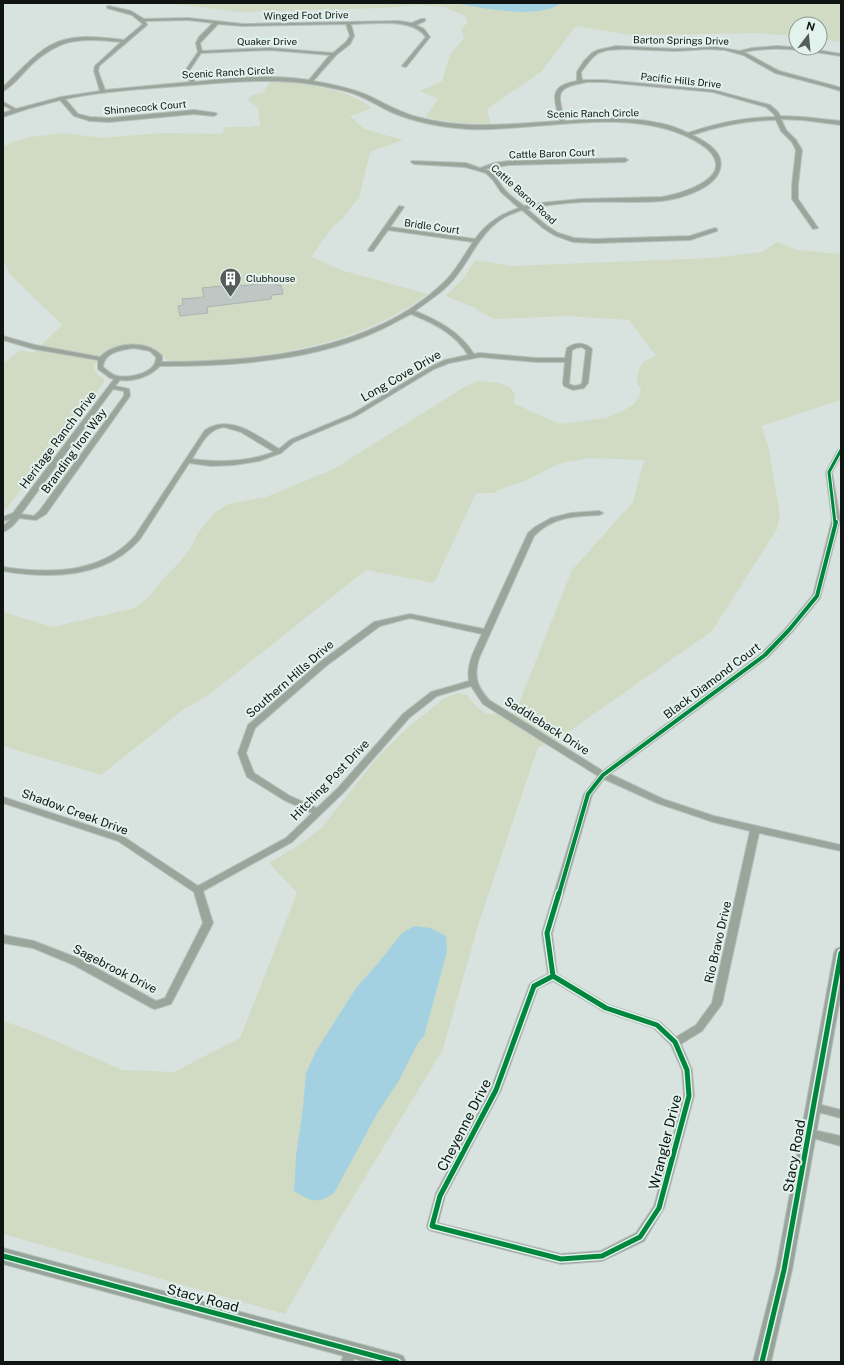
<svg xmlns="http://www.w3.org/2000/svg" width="844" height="1365" font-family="'Public Sans',sans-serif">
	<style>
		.green { fill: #d1dbc4 }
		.water { fill: #a4d1e2 }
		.building { fill: #bfc7c5; stroke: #abb3b1 }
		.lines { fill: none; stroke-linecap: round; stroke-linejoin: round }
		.minor-casing { stroke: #b9c0be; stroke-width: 2 }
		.secondary-casing { stroke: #b9c0be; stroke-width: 2 }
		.minor { fill: #9aa59c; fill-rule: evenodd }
		.secondary { fill: #97a49a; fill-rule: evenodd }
		.cycleway-far2-casing { stroke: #e2f2ec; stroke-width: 5 }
		.cycleway-far1-casing { stroke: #e2f2ec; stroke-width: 6 }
		.cycleway-casing { stroke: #e2f2ec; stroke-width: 8 }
		.cycleway-far2 { stroke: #00873e; stroke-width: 3 }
		.cycleway-far1 { stroke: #00873e; stroke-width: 4 }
		.cycleway { stroke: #00873e; stroke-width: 5 }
		.labels { text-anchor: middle; stroke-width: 4; stroke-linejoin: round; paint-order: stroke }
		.far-street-label { font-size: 10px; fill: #0f1413; stroke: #e2f2ec }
		.far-poi-label { font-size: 10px; fill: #0f1413; stroke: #e2f2ec; text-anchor: start }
		.street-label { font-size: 12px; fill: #0f1413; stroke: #e2f2ec }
		.near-street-label { font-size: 14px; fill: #0f1413; stroke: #e2f2ec }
	</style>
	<rect width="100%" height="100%" fill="#d8e2de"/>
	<!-- green -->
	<path class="green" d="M169 3H841V42L820 39V24H796V36L757 33 631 35 576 26 542 71 487 109 491 124C468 124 447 122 425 117L438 99 420 91 442 81 450 55 464 38 461 29 468 22 465 16 445 7 416 5 386 8 239 12Z
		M271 82C305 84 345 87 372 108L350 116 364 129 403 140 370 152 359 197 342 219 331 229 311 257 344 271 428 294C354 348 262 360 172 362L164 358C156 339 118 343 104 353 99 356 95 363 94 369L97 374 104 379V382L3 513V364L20 350 33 353 62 325 9 273 3 258V147L15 141 31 137 64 133 101 138 164 133 221 134 223 133 225 127H249L260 125 258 108 248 100 252 95 263 93 268 84Z
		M777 242 798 250 837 254 841 252V400L761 426 768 445 780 515 777 529 712 631 557 740 538 747 480 919 443 1049 332 1232 285 1314 3 1234V1021L35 1032 122 1070 174 1072 240 1038 297 893 269 863 304 842 323 826 377 758 406 729 443 699 458 693 467 695 475 705 486 714 515 713 572 570 633 502 644 460 589 458 572 461 558 464 525 481 498 490 494 493H476L434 583 366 570 207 696 183 710 101 775 3 746V612L53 627 135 608 150 596 162 580 179 563 190 549 198 533 213 514 228 504 266 497 332 470 466 386 478 381 500 383 510 387 515 395 513 403 560 424 606 418 632 406 639 397 641 389 637 384C638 367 640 361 656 356L629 320 567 316 493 319 473 307 445 296 463 279 475 260 511 266 713 258 762 252Z"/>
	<!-- water -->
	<path class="water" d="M455 3H561C540 20 480 8 455 3Z
		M415 926 430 928 446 936 447 952 424 1036 418 1043 398 1082 378 1112 334 1193C317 1205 311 1201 294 1191L296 1156 303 1107 306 1073 316 1051 356 988 379 962 402 933Z"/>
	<!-- building -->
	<path class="building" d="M275 282 276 285H281L283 294 272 295 271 299 207 307 208 313 180 316 178 306 183 305 182 299 204 297 202 288 240 284 241 286Z"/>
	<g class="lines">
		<defs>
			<path id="minor" d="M109 6 131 11 144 19 188 18 243 24 399 21 412 23 421 19H425V21L416 25 424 29 430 37 406 67 402 66 426 37C412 17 372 24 351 24L354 36 350 44 336 55 313 81C331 84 350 88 367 95 384 103 399 112 417 117 464 130 512 124 560 121 554 98 548 86 577 81V72L584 61 592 53 598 50 616 46 675 49 716 47 740 51 752 48 777 46 806 48 841 54V56C809 51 777 45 744 52L779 71 835 86 841 88V91L824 86 775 73 743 55 725 50 708 49 675 51 625 49 608 50 598 53 592 58 581 72 582 80H604L713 90 770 105 778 112 780 116 803 117 841 121V125L803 120 781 119 786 130 796 140 802 150 798 185V199L818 228 813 229 792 199V185L796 150 792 142 781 131 776 120C747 120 720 126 692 135 705 141 725 152 720 169 715 189 679 199 661 201 635 203 608 201 582 202 563 203 545 205 527 209L547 226 558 233 574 238 595 239 690 236 715 228 717 229V231L690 240 595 243 573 242 554 235 543 228 522 210C517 212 510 214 505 217 480 231 471 259 453 280 443 292 428 301 415 311 439 321 460 332 474 354L480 353 536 358H565L567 348C576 342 584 342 592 349L588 383 584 388 573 390 564 386 563 383 565 362H536L480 357 449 363 434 369 356 416 294 442 281 453 259 461 234 465 211 466 189 463 140 539C106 578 50 579 3 571V567C49 574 102 574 135 536L205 430C231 414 256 435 279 449L290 440 352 414 430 367 445 360 468 355C455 333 433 323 411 314 402 318 393 324 384 328 317 361 234 366 160 366 150 376 135 382 120 380L115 386 129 389 130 396 46 514 36 520 19 518C16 523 9 530 3 532V526L11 519 3 521V517L13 513 114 379 110 378 98 369V360L34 349 3 340V336L35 345 100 357C116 341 148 340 162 356V362C255 362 368 352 440 286 454 274 463 257 473 242L388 230 373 251H369L368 250 399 206 404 207 390 227 475 239C488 222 499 215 519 208L501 192 493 180 486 173 465 167 414 164 411 162 412 161 466 163 480 168 494 163 509 161 625 158 628 160 625 162 509 165 485 169C495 173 498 182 505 190 510 196 518 201 524 206L540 203 581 199 662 197C679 194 731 180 712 154 707 147 699 143 692 139 628 105 537 132 467 129 442 127 414 122 391 112 382 108 373 102 364 98 354 93 343 90 332 88 282 76 231 82 180 86 141 89 103 91 65 99L78 114 90 117 109 118 194 110 216 113 217 114 214 116 194 114 109 122 90 121 74 116 60 100 27 109 3 117V113L12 110 3 105V102L16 109 61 97 100 91 94 71 95 66 121 42C81 38 61 37 30 66 22 74 13 86 3 91V87C18 73 31 57 49 46 71 33 100 37 124 40L143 24 132 15 107 8V7ZM188 20 213 23 199 37 196 43 198 52 185 71 190 82 105 90 98 71 99 66 147 25 145 21ZM218 24 243 26 346 24 350 36 346 42 333 53 270 48 202 51 200 43ZM270 50 330 55 309 80C271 74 232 78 195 82L189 71 201 53ZM587 82H604L713 92 766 107 774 114 775 117C745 117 717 123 688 133 655 115 602 118 565 121 557 92 555 88 587 82ZM582 347 586 350 582 383 580 385 574 386 569 384 572 350 576 348ZM134 348 150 351 156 357C156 359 156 361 155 363 150 375 125 379 114 375 110 373 107 370 103 367 104 352 121 350 134 348ZM113 389 124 391V396L40 510 34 516 21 514ZM224 427 241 432 274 452C247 462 220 463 192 459 200 446 207 429 224 427Z
				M841 448V456L832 472 840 520 820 598 792 632 768 657 610 774 663 799 714 816 841 845V851L759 833 722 1004 702 1031 681 1044 692 1070 694 1096 664 1208 644 1241 602 1261 561 1264 432 1231 428 1229 427 1226 436 1193 491 1089 529 986 531 983 548 974 542 933 584 794 598 776 483 704 471 686 437 696 409 718 344 792 292 842 203 891 213 923 171 1004 155 1009 152 1008 74 965 33 948 3 943V935L34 941 80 959 156 1001 165 998 203 923 194 892 118 841 3 803V797L124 837 198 886 286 838 312 813 284 800 247 777 238 753 248 725 320 662 374 622 410 614 484 629 528 533 535 527 551 518 571 513 599 511 603 513 599 515C574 516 552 517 534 536L479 658C474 677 476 685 489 700L603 771 762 653 786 628 813 595 832 520 826 472 838 450ZM410 618 482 634C475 649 466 664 469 681L431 692 403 714 338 788 317 808 290 796 254 773 246 753 255 728 326 666 380 626ZM604 779 657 803 713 822 750 831 712 1003 696 1025 676 1037 660 1022 609 1005 557 974 552 933 592 795ZM553 981 603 1011 654 1028 671 1045 682 1070 684 1096 654 1206 636 1233 601 1251 561 1254 438 1223 445 1196 501 1090 538 988Z
				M814 1103 841 1110V1118L810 1110 809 1107 810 1104Z
				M809 1129 841 1136V1146L805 1136 804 1133 805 1130Z
				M351 1343 355 1345 357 1349 353 1362H341L347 1345Z"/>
			<path id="secondary" d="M841 947V993L792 1270 771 1362H753L776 1270 834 953 836 949Z
				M3 1248 397 1354 403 1356 406 1362H366L3 1264Z"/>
		</defs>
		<!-- minor casing -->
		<use href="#minor" class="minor-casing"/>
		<!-- secondary casing -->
		<use href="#secondary" class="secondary-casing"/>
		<!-- minor -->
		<use href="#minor" class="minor"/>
		<!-- secondary -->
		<use href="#secondary" class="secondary"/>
		<defs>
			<path id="cycleway-far2" d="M835 523 829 472 841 450"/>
			<path id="cycleway-far1" d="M559 894 588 794 603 775 765 655 789 630 817 596 836 522"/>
			<path id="cycleway" d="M553 976 606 1008 657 1025 675 1042 687 1070 689 1096 659 1208 640 1237 602 1256 561 1259 432 1226 440 1196 496 1090 534 986Z
				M553 976 547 933 559 893
				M3 1256 397 1362
				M762 1362 784 1270 841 953"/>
		</defs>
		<!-- cycleway-far2 casing -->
		<use href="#cycleway-far2" class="cycleway-far2-casing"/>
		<!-- cycleway-far1 casing -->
		<use href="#cycleway-far1" class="cycleway-far1-casing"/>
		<!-- cycleway casing -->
		<use href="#cycleway" class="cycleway-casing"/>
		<!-- cycleway-far2 -->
		<use href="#cycleway-far2" class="cycleway-far2"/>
		<!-- cycleway-far1 -->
		<use href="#cycleway-far1" class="cycleway-far1"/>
		<!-- cycleway -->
		<use href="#cycleway" class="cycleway"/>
	</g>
	<!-- icons -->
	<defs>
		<symbol id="building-pin" viewBox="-11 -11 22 30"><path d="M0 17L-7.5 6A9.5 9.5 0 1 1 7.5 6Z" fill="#555c5a" stroke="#e2f2ec"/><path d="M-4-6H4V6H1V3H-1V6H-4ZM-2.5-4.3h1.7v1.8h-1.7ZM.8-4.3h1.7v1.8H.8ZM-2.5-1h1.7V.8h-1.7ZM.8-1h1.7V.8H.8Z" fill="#fff"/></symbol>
	</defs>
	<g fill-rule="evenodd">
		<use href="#building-pin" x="218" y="266" width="25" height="34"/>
	</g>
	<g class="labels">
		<!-- far-street labels -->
		<g class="far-street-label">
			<text transform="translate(306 15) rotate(-1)" y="4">Winged Foot Drive</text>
			<text transform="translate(681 40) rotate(1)" y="4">Barton Springs Drive</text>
			<text x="267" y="45">Quaker Drive</text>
			<text transform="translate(228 72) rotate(-3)" y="4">Scenic Ranch Circle</text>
			<text transform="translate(681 80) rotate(6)" y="4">Pacific Hills Drive</text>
			<text transform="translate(145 107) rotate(-5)" y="4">Shinnecock Court</text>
			<text transform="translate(593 113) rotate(-1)" y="4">Scenic Ranch Circle</text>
			<text transform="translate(552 153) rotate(-2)" y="4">Cattle Baron Court</text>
			<text transform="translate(524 194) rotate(42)" y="4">Cattle Baron Road</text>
			<text transform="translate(432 226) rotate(8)" y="4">Bridle Court</text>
		</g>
		<!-- far-poi labels -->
		<g class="far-poi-label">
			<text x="246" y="282">Clubhouse</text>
		</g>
		<!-- street labels -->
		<g class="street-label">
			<text transform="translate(401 376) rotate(-30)" y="4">Long Cove Drive</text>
			<text transform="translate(58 440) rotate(-53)" y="4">Heritage Ranch Drive</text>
			<text transform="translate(74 451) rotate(-54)" y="4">Branding Iron Way</text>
			<text transform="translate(290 679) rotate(-41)" y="4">Southern Hills Drive</text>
			<text transform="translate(712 681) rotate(-37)" y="4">Black Diamond Court</text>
			<text transform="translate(547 726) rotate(32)" y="4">Saddleback Drive</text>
			<text transform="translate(330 780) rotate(-46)" y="4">Hitching Post Drive</text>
			<text transform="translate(75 812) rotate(20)" y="4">Shadow Creek Drive</text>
			<text transform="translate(718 942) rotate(-77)" y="4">Rio Bravo Drive</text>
			<text transform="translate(115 969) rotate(27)" y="4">Sagebrook Drive</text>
		</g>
		<!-- near-street labels -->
		<g class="near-street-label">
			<text transform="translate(464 1125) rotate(-63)" y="5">Cheyenne Drive</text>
			<text transform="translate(665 1142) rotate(-76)" y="5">Wrangler Drive</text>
			<text transform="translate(794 1156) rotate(-80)" y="5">Stacy Road</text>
			<text transform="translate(203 1298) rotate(15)" y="5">Stacy Road</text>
		</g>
	</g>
	<!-- border -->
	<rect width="844" height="1365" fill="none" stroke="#0f1413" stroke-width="8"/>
	<!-- north arrow -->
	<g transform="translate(808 36) rotate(16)"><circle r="19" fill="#e2f2ec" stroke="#8e9995"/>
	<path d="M0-3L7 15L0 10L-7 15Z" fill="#555c5a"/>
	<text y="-6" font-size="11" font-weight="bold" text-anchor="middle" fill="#0f1413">N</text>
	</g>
</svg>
